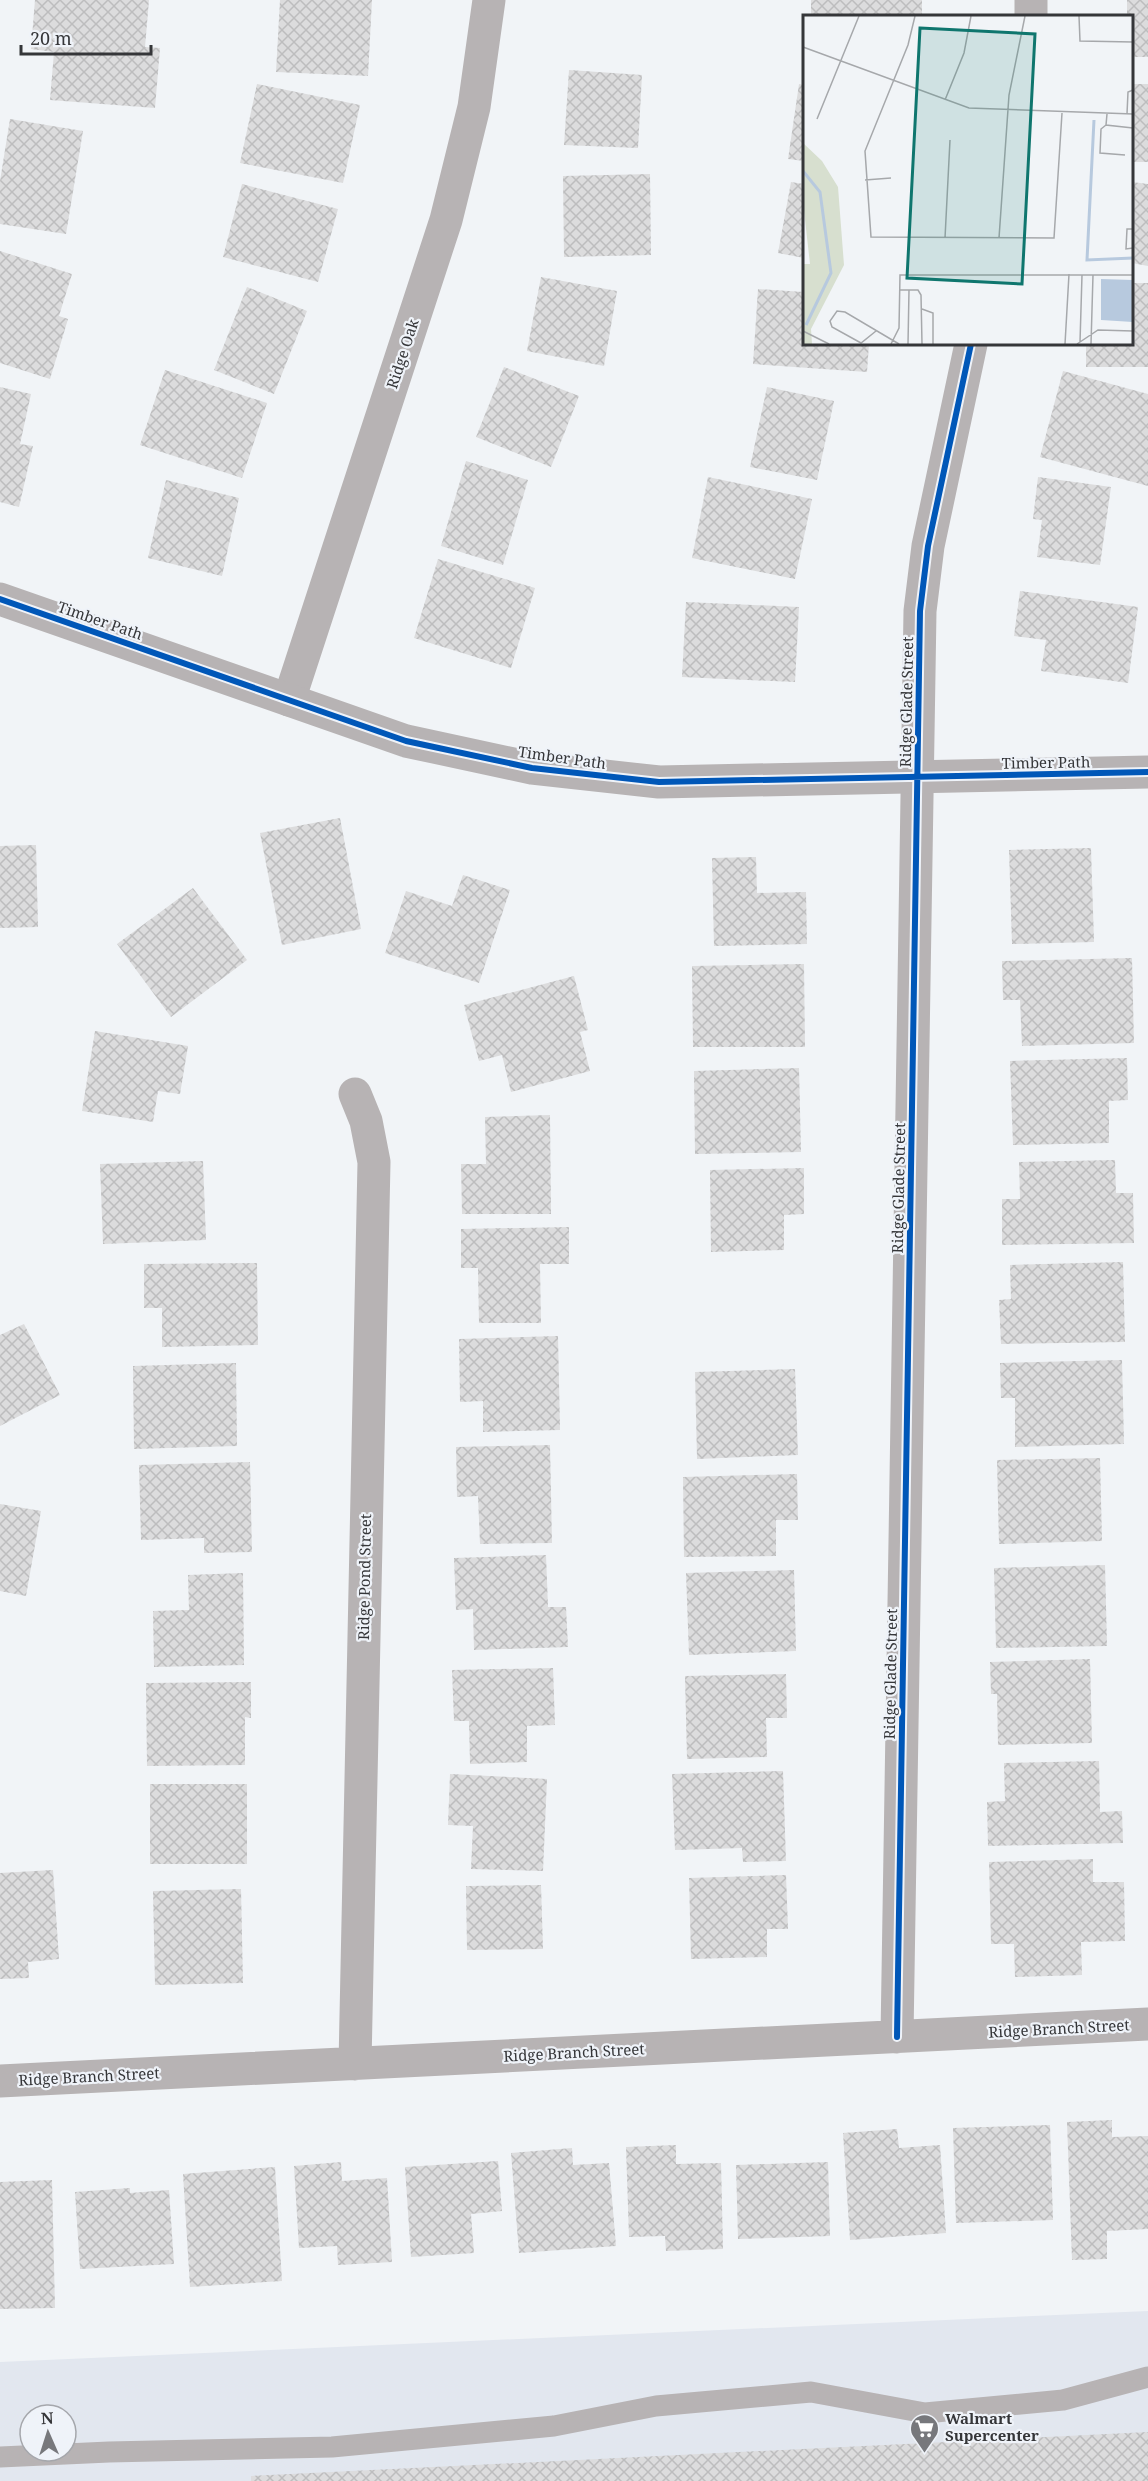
<svg xmlns="http://www.w3.org/2000/svg" width="1148" height="2481" font-family="'Noto Serif',serif">
	<style>
		.built { fill: #e2e7ef; fill-rule: evenodd }
		.building { fill: url(#building-cross-hatch) }
		.lines { fill: none; stroke-linecap: round; stroke-linejoin: round }
		.service { stroke: #b7b3b4; stroke-width: 21 }
		.minor { stroke: #b7b3b4; stroke-width: 33 }
		.tertiary { stroke: #b7b3b4; stroke-width: 33 }
		.cycleway-casing { stroke: #eff3f9; stroke-width: 10 }
		.cycleway { stroke: #0057b8; stroke-width: 6 }
		.labels { text-anchor: middle; stroke-width: 4.5; stroke-linejoin: round; paint-order: stroke }
		.street-label { font-size: 15px; fill: #353639; stroke: #eff3f9 }
		.poi-label { font-size: 15px; font-weight: bold; fill: #353639; stroke: #eff3f9; text-anchor: start }
		.inset-river { fill: none; stroke: #b7c9de; stroke-width: 3 }
		.inset-road { fill: none; stroke: #a6a8ab; stroke-width: 1.5 }
		.view { fill: #0f766e; fill-opacity: 0.15; stroke: #0f766e; stroke-width: 3 }
		.inset-edge { fill: none; stroke: #353639; stroke-width: 3 }
	</style>
	<defs>
		<pattern id="building-cross-hatch" width="8" height="8" patternUnits="userSpaceOnUse" patternTransform="scale(1.5)"><rect width="8" height="8" fill="#dcdcdd"/><path d="M0 0l8 8M0 8l8-8" fill="none" stroke="#bdbdbe"/></pattern>
	</defs>
	<rect width="100%" height="100%" fill="#f1f4f7"/>
	<!-- built -->
	<path class="built" d="M1148 2311V2481H0V2362ZM30 2415H66V2451H30Z"/>
	<!-- building -->
	<path class="building" d="M35 0H149L145 47 160 48 155 108 50 100 54 52 31 49Z
		M280 0H372L368 76 276 72Z
		M811 0H922V16H811Z
		M1127 0H1148V57H1132V16H1127Z
		M569 70 642 75 638 148 564 145Z
		M257 84 360 105 343 183 240 163Z
		M799 84 804 85V161L788 159Z
		M1132 84H1148V162H1132Z
		M10 119 83 131 66 234 0 224V181Z
		M650 174 651 255 564 257 563 176Z
		M791 182 804 184V258L778 253Z
		M1132 182 1148 184V266L1132 263Z
		M242 184 338 209 318 282 223 257Z
		M0 251 72 274 59 316 68 319 50 379 0 363Z
		M541 277 617 291 604 366 527 351Z
		M1132 283H1148V367H1086V344H1132Z
		M247 287 307 311 274 394 214 370Z
		M758 289 804 292V344H869L867 372 753 364Z
		M504 367 579 396 551 467 476 437Z
		M165 370 267 403 242 478 140 445Z
		M1063 371 1148 394V486L1040 457Z
		M0 387 31 394 20 444 33 446 19 507 0 502Z
		M767 387 834 401 817 480 750 467Z
		M466 461 528 480 503 565 441 546Z
		M708 477 812 499 795 579 692 558Z
		M1038 477 1111 487 1100 565 1037 557 1042 520 1033 519Z
		M166 480 239 498 222 576 148 558Z
		M438 559 535 588 511 668 414 638Z
		M1020 591 1138 607 1128 683 1041 671 1046 640 1014 636Z
		M686 602 799 607 795 682 682 677Z
		M340 818 361 929 282 945 260 833Z
		M36 845 38 927 0 928V846Z
		M1091 848 1094 942 1012 944 1009 850Z
		M756 857 757 893 806 892 807 944 714 946 712 858Z
		M463 875 510 890 479 983 385 953 406 891 452 906Z
		M193 888 247 960 171 1017 117 944Z
		M1132 958 1134 1043 1022 1046 1020 1000H1003L1002 961Z
		M804 964 805 1047H693L692 966Z
		M574 976 588 1030 580 1032 590 1071 511 1092 502 1055 479 1061 464 1005Z
		M95 1031 188 1046 180 1094 158 1091 153 1122 82 1111Z
		M1127 1058 1128 1100 1109 1101V1143L1013 1145 1010 1061Z
		M799 1068 801 1152 695 1154 694 1071Z
		M550 1115 551 1214H462L461 1164H486L485 1117Z
		M1115 1160 1116 1193H1133L1134 1243 1002 1245V1199H1020L1019 1162Z
		M203 1161 206 1240 103 1244 100 1164Z
		M804 1168V1214L784 1215V1250L711 1252 710 1170Z
		M569 1227V1264H540L541 1323H479L478 1268H461V1229Z
		M1123 1262 1125 1342 1001 1344 999 1300 1011 1299 1010 1265Z
		M257 1263 258 1345 162 1347V1308H144V1264Z
		M24 1324 60 1395 0 1426V1335Z
		M558 1336 560 1430 483 1432V1401L460 1402 459 1339Z
		M1122 1360 1124 1444 1015 1447V1398H1001L1000 1363Z
		M236 1363 237 1446 134 1449 133 1366Z
		M795 1369 798 1455 697 1459 695 1372Z
		M550 1445 552 1543 480 1544 478 1496 457 1497 456 1447Z
		M1100 1458 1102 1541 999 1544 997 1460Z
		M250 1462 252 1552 204 1553V1538L141 1540 139 1465Z
		M797 1474 798 1520H776V1556L684 1557 683 1477Z
		M0 1504 41 1511 26 1596 0 1591Z
		M546 1555 548 1607H566L568 1647 474 1650 473 1609 456 1610 454 1558Z
		M1105 1565 1107 1646 996 1648 994 1568Z
		M794 1570 796 1651 689 1655 686 1573Z
		M243 1573 244 1665 154 1667 153 1611 189 1610 188 1575Z
		M1090 1659 1092 1743 998 1745 997 1694H991L990 1662Z
		M553 1668 555 1725 527 1726V1762L470 1764 469 1721H454L452 1670Z
		M786 1674 787 1718H766L767 1757 687 1759 685 1676Z
		M251 1682V1718L245 1717V1765L147 1766 146 1683Z
		M1099 1761 1100 1812 1122 1811 1123 1843 988 1846 987 1802 1005 1801 1004 1763Z
		M783 1771 786 1861 743 1862 742 1848 675 1850 672 1774Z
		M450 1774 547 1779 543 1871 471 1869 473 1826 448 1825Z
		M150 1784H247V1864H150Z
		M1093 1859V1882H1124L1125 1941 1081 1942 1082 1975 1015 1977 1014 1944H991L989 1862Z
		M53 1870 59 1959 28 1962 29 1978 0 1979V1873Z
		M786 1875 788 1929H767V1957L691 1959 689 1878Z
		M541 1885 543 1949 467 1950 466 1886Z
		M241 1889 243 1983 155 1985 153 1891Z
		M1112 2120V2137L1148 2136V2229L1107 2231V2259L1072 2260 1067 2122Z
		M1050 2125 1053 2220 956 2223 953 2128Z
		M897 2129 899 2148 940 2145 946 2233 850 2240 843 2133Z
		M676 2145V2164L721 2163 723 2249 666 2251 665 2236 629 2237 626 2147Z
		M572 2148 573 2165 609 2163 616 2246 519 2253 511 2153Z
		M498 2161 502 2211 471 2214 474 2253 411 2257 405 2167Z
		M341 2162 342 2181 387 2178 392 2262 338 2265 337 2246 299 2248 294 2166Z
		M828 2162 830 2236 738 2239 736 2165Z
		M275 2167 282 2281 190 2287 183 2174Z
		M52 2180 55 2308 0 2309V2182Z
		M130 2188V2193L169 2190 174 2264 80 2269 75 2192Z
		M1148 2432V2481H251V2476Z"/>
	<g class="lines">
		<!-- service -->
		<path class="service" d="M0 2457 109 2452 332 2447 554 2426 656 2406 811 2392 925 2413 1063 2400 1148 2377"/>
		<!-- minor -->
		<path class="minor" d="M1031 16V0
			M289 700 446 220 474 107 489 0
			M897 2037 920 611 928 546 971 344
			M355 2064 374 1162 366 1121 355 1094
			M0 2081 1148 2024"/>
		<!-- tertiary -->
		<path class="tertiary" d="M0 599 406 741 532 768 659 782 1148 772"/>
		<defs>
			<path id="cycleway" d="M0 599 406 741 532 768 659 782 1148 772
				M897 2037 920 611 928 546 971 344"/>
		</defs>
		<!-- cycleway casing -->
		<use href="#cycleway" class="cycleway-casing"/>
		<!-- cycleway -->
		<use href="#cycleway" class="cycleway"/>
	</g>
	<!-- icons -->
	<defs>
		<symbol id="supermarket-pin" viewBox="-11 -11 22 30"><path d="M0 17L-7.5 6A9.5 9.5 0 1 1 7.5 6Z" fill="#77787c" stroke="#eff3f9"/><path d="M-6-5.5h2.5l.6 2H6L4.5 2H-2.5L-4.4-4H-6ZM-1.5 3.2a1.3 1.3 0 1 0 .1 0ZM3 3.2a1.3 1.3 0 1 0 .1 0Z" fill="#fff"/></symbol>
	</defs>
	<g fill-rule="evenodd">
		<use href="#supermarket-pin" x="908" y="2412" width="33" height="45"/>
	</g>
	<g class="labels">
		<!-- street labels -->
		<g class="street-label">
			<text transform="translate(403 354) rotate(-72)" y="5">Ridge Oak</text>
			<text transform="translate(100 621) rotate(19)" y="5">Timber Path</text>
			<text transform="translate(907 702) rotate(-89)" y="5">Ridge Glade Street</text>
			<text transform="translate(562 758) rotate(8)" y="5">Timber Path</text>
			<text transform="translate(1046 763) rotate(-1)" y="5">Timber Path</text>
			<text transform="translate(899 1188) rotate(-89)" y="5">Ridge Glade Street</text>
			<text transform="translate(365 1577) rotate(-89)" y="5">Ridge Pond Street</text>
			<text transform="translate(891 1674) rotate(-89)" y="5">Ridge Glade Street</text>
			<text transform="translate(1059 2029) rotate(-3)" y="5">Ridge Branch Street</text>
			<text transform="translate(574 2053) rotate(-3)" y="5">Ridge Branch Street</text>
			<text transform="translate(89 2077) rotate(-3)" y="5">Ridge Branch Street</text>
		</g>
		<!-- poi labels -->
		<g class="poi-label">
			<text x="945" y="2424">Walmart<tspan x="945" dy="17">Supercenter</tspan></text>
		</g>
	</g>
	<!-- overview -->
	<g transform="translate(803 15)">
		<rect width="330" height="330" fill="#f1f4f7"/>
		<path d="M0 128 19 146 35 172 41 250 8 314 9 329H0V249H7L0 187Z" fill="#d7dfcf"/>
		<path d="M298 264 330 265V307L298 305Z" fill="#b7c9de"/>
		<path class="inset-river" d="M291 105 284 245 330 243M0 156 17 177 28 258 3 310"/>
		<path class="inset-road" d="M112 1 105 30 62 136 68 222 251 223 259 98M276 1 277 26 330 27M0 32 166 93 330 99M142 85 161 38 168 1M304 99 303 110 330 113M324 99 325 77 330 75M14 104 56 1M303 110 298 114 297 138 322 140M62 165 88 163M330 214H324L323 234 330 233M142 223 147 125M196 223 206 80 222 1M96 275H115L118 280 119 329M119 294 130 298V329M0 316 26 329M73 316 58 328 29 312 27 306 34 296 42 297 96 329M277 327 279 260M88 329 96 313 97 260H330M105 329 106 275M262 329 266 259M274 329 295 315 330 316M288 329 290 260"/>
		<path class="view" d="M117 13 232 19 219 269 104 263Z"/>
		<rect width="330" height="330" class="inset-edge"/>
	</g>
	<!-- north arrow -->
	<g transform="translate(48 2433) rotate(357)"><circle r="28" fill="#eff3f9" stroke="#a5a7ac" stroke-width="1.5"/>
	<path d="M0-4.5L10 22L0 15L-10 22Z" fill="#77787c"/>
	<text y="-9" font-size="16" font-weight="bold" text-anchor="middle" fill="#353639">N</text>
	</g>
	<!-- scale -->
	<path d="M21 45v9h130v-9" fill="none" stroke="#353639" stroke-width="3"/>
	<text x="30" y="45" font-size="18" fill="#353639" stroke="#eff3f9" stroke-width="4.5" paint-order="stroke">20 m</text>
</svg>
